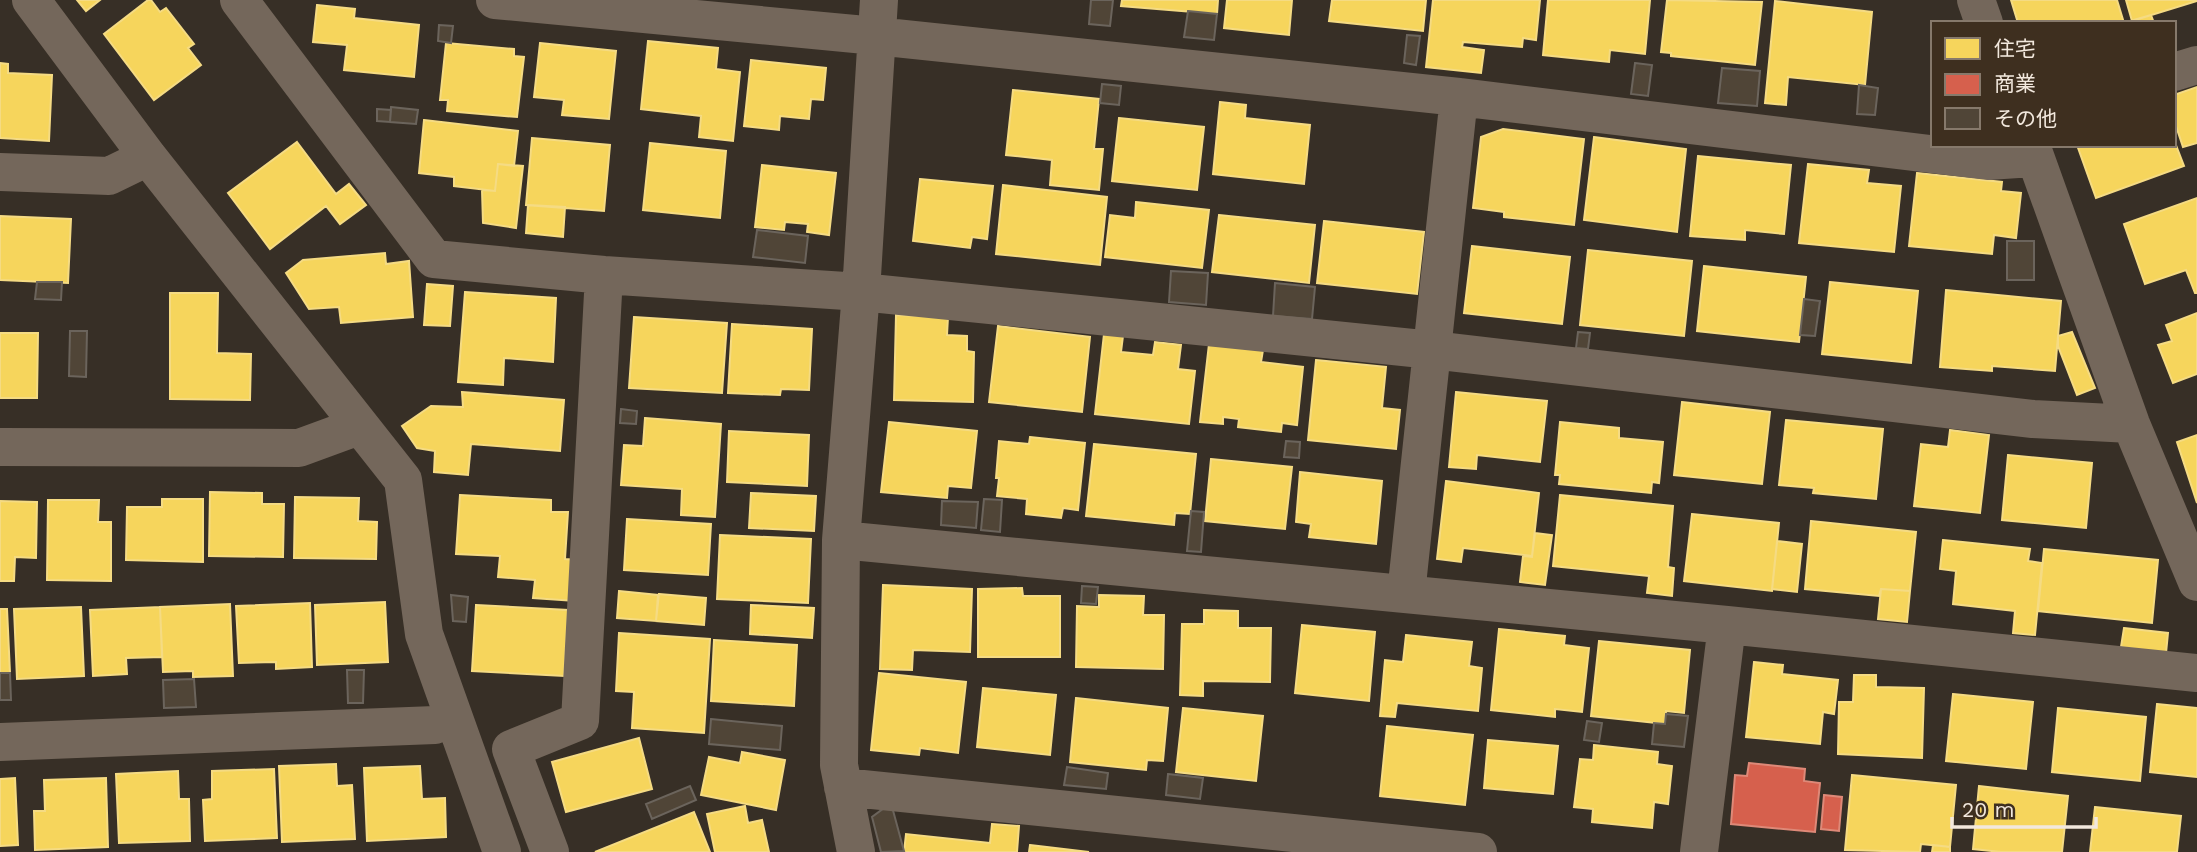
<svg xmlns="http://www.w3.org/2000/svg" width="2197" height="852" font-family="'Work Sans','Noto Sans JP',sans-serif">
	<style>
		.homes { fill: #f6d55c; stroke: #f5db83; stroke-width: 2 }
		.shops { fill: #d6604d; stroke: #de8978; stroke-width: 2 }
		.building { fill: #504537; stroke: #6b645c; stroke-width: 2 }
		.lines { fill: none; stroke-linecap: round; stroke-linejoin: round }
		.street { stroke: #74675b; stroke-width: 38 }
	</style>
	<rect width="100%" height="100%" fill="#372f26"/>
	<!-- homes -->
	<path class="homes" d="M77 0H100L86 11Z
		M148 0H151L160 12 166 8 194 44 188 48 201 65 154 100 104 34Z
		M1122 0H1218L1217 14 1121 6Z
		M1227 0H1292L1289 35 1224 28Z
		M1332 0H1426L1423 31 1329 21Z
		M1433 0H1540L1536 40 1523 38 1522 47 1463 42 1462 47 1484 50 1481 73 1426 67Z
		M1548 0H1650L1645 54 1610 50 1609 62 1543 55Z
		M1667 0 1762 2 1755 65 1671 56V53L1661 52Z
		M2011 0H2117L2124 23H2018Z
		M2126 0H2197V1L2132 21Z
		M1775 1 1872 12 1865 85 1788 77 1786 105 1765 103Z
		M317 5 355 9 354 18 419 25 414 77 344 70 347 45 313 42Z
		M2151 15 2154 23H2135L2134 20Z
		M648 41 718 48 716 69 740 72 733 141 699 137 701 116 641 109Z
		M446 43 514 49V56L524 57 517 117 447 111 448 100H440Z
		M540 43 616 51 609 119 562 115 564 100 534 97Z
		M751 60 826 68 823 100 811 99 809 119 780 116 779 130 744 126Z
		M0 63 8 64V73L52 75 49 141 0 138Z
		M2197 87V143L2183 147 2174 120V95Z
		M1013 90 1099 99 1094 149H1103L1099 190 1050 185 1052 160 1006 155Z
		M1220 102 1246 105 1245 118 1310 125 1304 184 1213 174Z
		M1119 118 1204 127 1197 190 1112 181Z
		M424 120 518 131 514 166 498 164 495 191 454 186V177L419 173Z
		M1503 129 1584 139 1574 225 1504 217V212L1473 208 1481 137Z
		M1594 137 1686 149 1677 232 1584 220Z
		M532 138 610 145 604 211 526 205Z
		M2174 140 2184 166 2096 198 2077 145H2174Z
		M297 142 336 194 349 184 366 205 340 224 326 206 270 249 228 193Z
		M650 143 726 151 720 218 643 210Z
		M1698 156 1791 165 1784 234 1745 230V240L1690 236Z
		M498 164 523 166 516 228 483 223 482 190 495 191Z
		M1808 164 1869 170 1867 183 1901 186 1894 252 1799 243Z
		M762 165 836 173 829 235 807 232 808 224 785 222 784 230 755 227Z
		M1917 173 2002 182 2001 191 2021 193 2016 238 1994 235 1992 254 1909 246Z
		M920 179 993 186 987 239 972 237 970 248 913 241Z
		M1003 185 1107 197 1100 265 996 254Z
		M2197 198V293H2195L2186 270 2145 284 2124 224Z
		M1136 202 1209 210 1202 268 1105 257 1110 215 1135 218Z
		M528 205 565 207 563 237 526 233Z
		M1219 215 1315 225 1309 283 1212 272Z
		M0 216 71 219 68 283 0 280Z
		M1324 221 1424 232 1417 294 1317 283Z
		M1472 246 1570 257 1562 324 1464 313Z
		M1588 250 1692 261 1684 336 1580 325Z
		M385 253 386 264 409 261 413 317 341 323 339 307 309 309 286 273 303 260Z
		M1704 266 1806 277 1799 342 1697 331Z
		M1830 282 1918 291 1911 363 1822 354Z
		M427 284 453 286 450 326 424 325Z
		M1946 290 2061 301 2055 371 1992 366V371L1940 367Z
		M465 292 556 298 553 362 504 358 503 385 458 382Z
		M170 293H218L217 353 251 354 250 400 170 399Z
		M2197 313V374L2173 383 2158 345 2172 341 2166 325Z
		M896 315 948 317 947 335 967 336V351L974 352 973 402 894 400Z
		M634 317 727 323 722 393 629 388Z
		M732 324 812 329 809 390 781 389 780 395 728 393Z
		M998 326 1090 337 1082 412 989 402Z
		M2072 332 2095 388 2077 395 2058 346V336Z
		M0 333H38L37 398H0Z
		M1104 334 1123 336 1121 352 1153 355 1155 342 1181 345 1178 369 1195 371 1189 424 1095 414Z
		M1209 344 1263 350 1261 362 1303 367 1297 425 1282 423 1281 432 1238 427 1239 419 1223 417V424L1200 422Z
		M1316 360 1386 367 1382 408 1400 410 1396 449 1308 440Z
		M462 392 564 400 560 451 471 444 468 475 434 472 435 451 417 448 402 426 431 406 463 407Z
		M1456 392 1547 401 1540 462 1477 455 1476 469 1449 467Z
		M1682 402 1770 412 1762 484 1674 475Z
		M645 418 721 424 715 517 681 515 682 489 621 485 624 445 643 446Z
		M1786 420 1883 429 1876 499 1813 493 1814 488 1779 485Z
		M889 422 977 431 971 488 948 486 947 498 881 492Z
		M1560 422 1619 428V438L1663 442 1659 483 1652 482 1651 493 1559 484 1560 475H1555Z
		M1950 430 1989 435 1980 513 1914 506 1921 444 1948 447Z
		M729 431 809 435 807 486 727 482Z
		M2197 435V503L2177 442Z
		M1030 437 1085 443 1078 510 1063 508 1061 518 1026 514 1027 499 997 496 999 478H996L999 441 1029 444Z
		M1094 444 1196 454 1190 514 1175 513 1174 525 1086 516Z
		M2008 455 2092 463 2086 528 2002 520Z
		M1211 459 1292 467 1285 529 1205 521Z
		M1300 472 1382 481 1376 544 1309 537 1311 524 1296 522Z
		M1446 481 1539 493 1532 556 1463 548 1461 562 1437 559Z
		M210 492 262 493V504H284L283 557 209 556Z
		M751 493 816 496 814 531 749 528Z
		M460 495 551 500V512H568L565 559 578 560 575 601 533 598 535 580 498 577 500 556 456 554Z
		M1560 495 1673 506 1668 567 1674 568 1672 596 1647 593 1649 576 1553 566Z
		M295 497 359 498 358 521 377 522 376 559 294 558Z
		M162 499H203V562L126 560 127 507H162Z
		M48 500H99L98 522H111V581L47 580Z
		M0 501 37 502 36 558 15 557 14 581H0Z
		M1692 514 1779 523 1772 591 1684 581Z
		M627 519 711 524 708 575 624 570Z
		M1811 521 1916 532 1910 591 1881 589 1879 596 1805 589Z
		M1535 533 1552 535 1545 585 1520 582 1523 556 1532 557Z
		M720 535 811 539 808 603 717 599Z
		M1943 540 2030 549 2028 561 2042 563 2035 635 2013 633 2015 611 1953 604 1956 571 1940 569Z
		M1777 541 1802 544 1797 592 1772 589Z
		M2044 549 2158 560 2152 623 2038 611Z
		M883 585 972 589 970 652 913 650 912 670 880 669Z
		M1022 588 1023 596H1060V657H978V589Z
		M1881 589 1910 591 1907 622 1878 619Z
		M619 591 658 595 656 621 617 618Z
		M659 594 706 598 704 625 656 621Z
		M1099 595 1144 596 1143 615H1164L1163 669 1076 667 1077 606 1099 607Z
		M385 602 388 662 317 665 315 605Z
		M310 603 312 667 276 669V662L239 663 236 606Z
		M230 604 233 676 193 677V671L163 672 160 607Z
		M476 605 568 610 564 676 472 671Z
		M751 605 814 608 812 638 750 634Z
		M81 607 84 676 17 679 14 609Z
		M160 607 162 657 126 658 127 674 93 676 90 610Z
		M0 609H7L10 673H0Z
		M1204 610 1238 611V628H1271L1270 682 1203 681V696L1180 695 1182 624H1204Z
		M1302 625 1375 632 1369 701 1295 693Z
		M2124 628 2168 633 2166 653 2121 647Z
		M1499 629 1565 636 1564 645 1589 648 1582 712 1555 709V717L1491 710Z
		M619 633 710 639 704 733 632 728 634 692 616 691Z
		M1406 635 1472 642 1469 666 1482 668 1478 711 1397 703 1395 717 1380 716 1385 660 1403 662Z
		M714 640 797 645 794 706 711 701Z
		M1599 641 1690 650 1684 713 1666 711 1665 724 1591 716Z
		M1754 662 1783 665 1782 674 1838 680 1834 714 1823 712 1820 744 1746 737Z
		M879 673 966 682 958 753 920 748 919 755 871 750Z
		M1854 675H1876V687L1924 688 1922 758 1838 754 1839 702H1853Z
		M983 688 1056 695 1050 755 977 747Z
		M1953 694 2033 702 2026 769 1946 761Z
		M1076 698 1168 708 1163 761 1147 760 1146 770 1070 762Z
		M2157 704 2197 708V777L2150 772Z
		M1183 708 1263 716 1256 781 1176 772Z
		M2058 708 2146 717 2140 781 2052 772Z
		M1387 726 1473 735 1465 805 1380 796Z
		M639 738 652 789 566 812 552 762Z
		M1488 740 1558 746 1553 794 1484 788Z
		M1594 745 1658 752 1657 764 1672 766 1668 804 1654 802 1652 828 1592 822 1593 809 1574 807 1580 759 1593 760Z
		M742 752 785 760 776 810 701 795 709 757 740 763Z
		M336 764 337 786 352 785 355 839 282 842 279 766Z
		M420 766 422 799 445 798 446 837 367 841 364 768Z
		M274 769 277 838 205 841 203 800 212 799V771Z
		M178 771 179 799H189L190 841 119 843 116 774Z
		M1852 775 1956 785 1950 847 1921 844 1920 852 1845 850Z
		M15 778 18 845 0 846V779Z
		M106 778 108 847 35 850 34 811H45L44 780Z
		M1979 786 2068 796 2062 852H2001L1973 849Z
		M745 806 748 823 762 820 769 852H715L707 814Z
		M2095 807 2181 816 2177 852H2090Z
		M694 812 710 852H595Z
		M992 824 1019 826 1017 852H904L906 834 990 843Z
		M1030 845 1089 852H1029Z
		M1933 845 1950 847V852H1932Z"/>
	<!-- shops -->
	<path class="shops" d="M1749 763 1805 769 1804 781 1820 783 1815 832 1731 824 1735 775 1747 776Z
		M1824 795 1842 797 1839 831 1821 829Z"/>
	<!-- building -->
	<path class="building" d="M1091 0H1113L1110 26 1089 24Z
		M1188 11 1217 14 1214 40 1184 37Z
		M439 25 453 26 451 43 438 41Z
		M1407 35 1420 36 1416 65 1404 63Z
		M1635 63 1652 65 1648 96 1631 94Z
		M1722 68 1760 71 1757 106 1718 103Z
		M1102 84 1121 86 1119 105 1100 103Z
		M1859 85 1878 88 1875 115 1857 114Z
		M391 107 418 110 416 124 390 122Z
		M377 109 391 110 390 122 377 121Z
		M757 230 808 236 805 263 753 257Z
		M2007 241H2034V280H2007Z
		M1171 271 1208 273 1206 305 1169 302Z
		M37 282H62L61 300 35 299Z
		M1275 283 1315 287 1312 319 1273 316Z
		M1804 299 1820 301 1815 336 1800 335Z
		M70 331H87L86 377 69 376Z
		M1578 332 1590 333 1588 349 1576 348Z
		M621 409 637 411 636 424 620 423Z
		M1286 441 1300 442 1299 458 1284 457Z
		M984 499 1002 500 1000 532 981 530Z
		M942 501 978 502 976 528 941 525Z
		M1191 511 1204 512 1201 552 1187 551Z
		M1082 586 1098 587 1096 604 1081 603Z
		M451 595 468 597 466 622 453 621Z
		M347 670H364L363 703H348Z
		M0 673H10L11 700H0Z
		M194 679 196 707 164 708 163 680Z
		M1666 714 1688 716 1684 747 1652 744 1654 723 1665 724Z
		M711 719 782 726 780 750 709 744Z
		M1587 721 1602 723 1599 742 1584 740Z
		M1067 767 1108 773 1106 789 1064 785Z
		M1168 774 1203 778 1200 799 1166 795Z
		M690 786 696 800 652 819 646 804Z
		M891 803 904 851 881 852 872 817Z"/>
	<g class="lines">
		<!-- street -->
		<path class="street" d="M31 0 148 157 403 480 424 634 502 852
			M239 0 434 259 604 275 861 292 1129 319 1432 350 2033 419 2131 424
			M495 0 876 36 1459 97 1988 161 2035 158
			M1976 0 1984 23
			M2174 72 2197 65
			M2031 145 2131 424 2197 582
			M0 172 109 176 148 157
			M0 447 299 448 359 426
			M841 540 1727 625 2197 673
			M1406 594 1459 97
			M0 742 435 725 453 717
			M843 787 1478 852
			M550 852 511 749 580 721 604 275
			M856 852 839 765 841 540 861 292 879 0
			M1699 852 1727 625"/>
	</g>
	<!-- legend -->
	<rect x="1931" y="21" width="245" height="126" fill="#3e2f1f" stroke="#86796b" stroke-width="2"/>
	<rect x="1945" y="38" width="35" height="21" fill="#f6d55c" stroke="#86796b" stroke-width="2"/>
	<text x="1994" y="56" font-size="21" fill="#f2e8dd">住宅</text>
	<rect x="1945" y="74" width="35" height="21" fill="#d6604d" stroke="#86796b" stroke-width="2"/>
	<text x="1994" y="91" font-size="21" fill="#f2e8dd">商業</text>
	<rect x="1945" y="108" width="35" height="21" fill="#504537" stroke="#86796b" stroke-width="2"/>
	<text x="1994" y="126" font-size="21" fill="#f2e8dd">その他</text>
	<!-- scale -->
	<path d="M1952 817v10h144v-10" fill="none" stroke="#f2e8dd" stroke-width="3.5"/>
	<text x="1962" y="817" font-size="21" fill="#f2e8dd" stroke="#3e2f1f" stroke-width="5" paint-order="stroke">20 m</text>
</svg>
